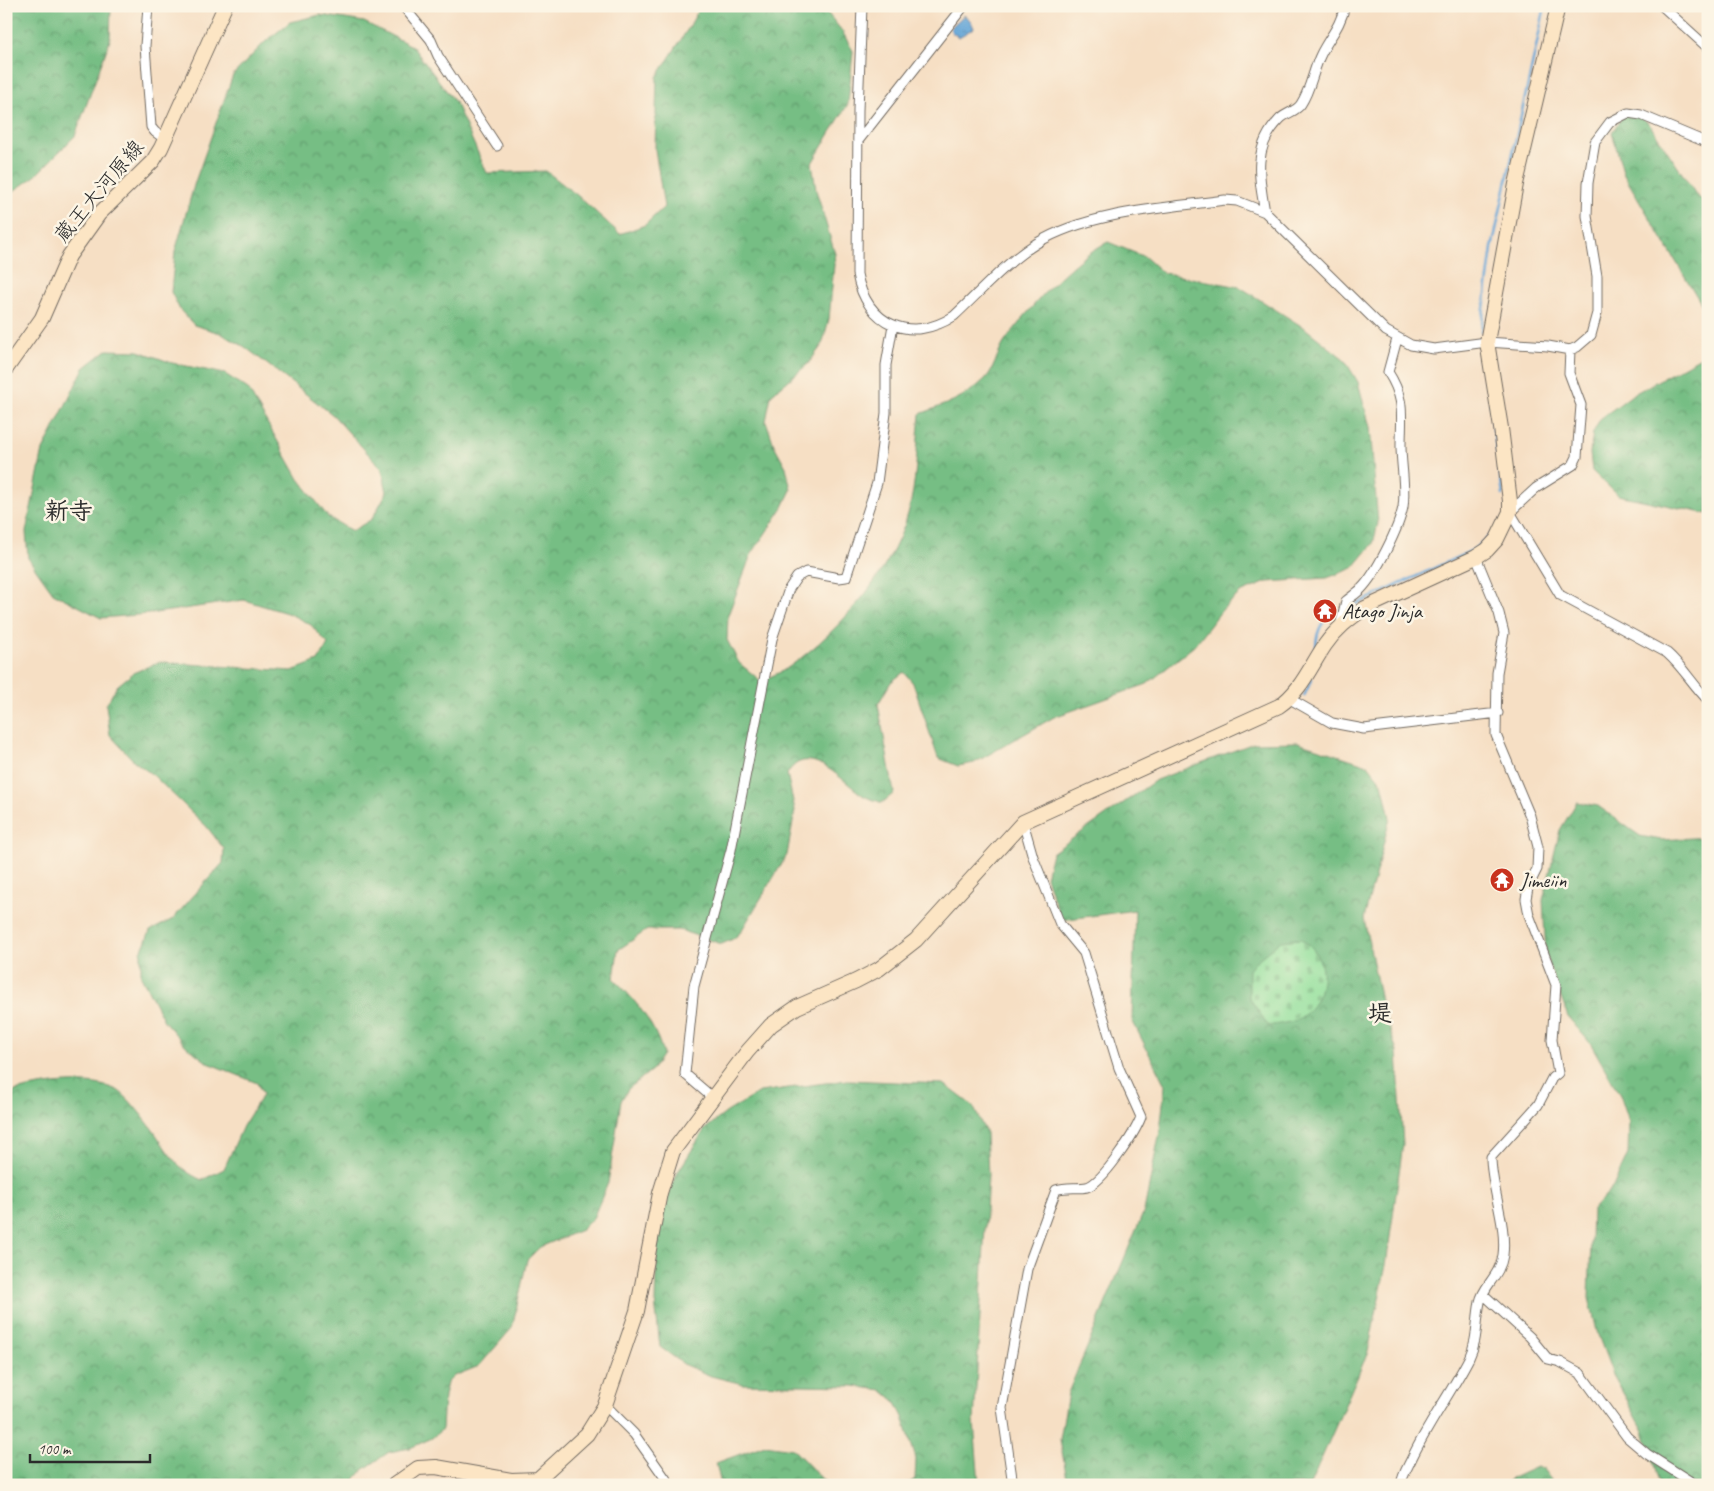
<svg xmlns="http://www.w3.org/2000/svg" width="1714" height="1491" font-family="Caveat,'Klee One',sans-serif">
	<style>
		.forest { fill: url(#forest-crowns); stroke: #507458 }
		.cemetery { fill: url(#cemetery-stones); stroke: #5f8664 }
		.water { fill: url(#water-ripples); stroke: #486881 }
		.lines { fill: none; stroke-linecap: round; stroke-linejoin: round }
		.stream { stroke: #64a5d7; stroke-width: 2.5 }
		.street-casing { stroke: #726a61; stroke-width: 11 }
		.secondary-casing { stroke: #726a61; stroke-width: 16 }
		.street { stroke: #fff; stroke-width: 9 }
		.secondary { stroke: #fce5c4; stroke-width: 14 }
		.labels { text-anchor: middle; stroke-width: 5; stroke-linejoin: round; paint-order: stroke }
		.street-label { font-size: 21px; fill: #2b2b2b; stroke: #fcf5e5 }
		.poi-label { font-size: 21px; fill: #2b2b2b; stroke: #fcf5e5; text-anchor: start }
		.quarter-label { font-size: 24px; font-weight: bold; fill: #2b2b2b; stroke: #fcf5e5 }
	</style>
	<defs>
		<pattern id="forest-crowns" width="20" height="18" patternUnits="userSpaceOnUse" patternTransform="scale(1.25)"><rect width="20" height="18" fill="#76be84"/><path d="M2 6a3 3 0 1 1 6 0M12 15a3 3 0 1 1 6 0" fill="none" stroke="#619b6c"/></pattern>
		<pattern id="cemetery-stones" width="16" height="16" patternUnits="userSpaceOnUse" patternTransform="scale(1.25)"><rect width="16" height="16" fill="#93e09c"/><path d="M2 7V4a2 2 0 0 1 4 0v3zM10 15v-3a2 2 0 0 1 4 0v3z" fill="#7fc087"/></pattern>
		<pattern id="water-ripples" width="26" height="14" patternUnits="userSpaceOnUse" patternTransform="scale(1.25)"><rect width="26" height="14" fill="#64a5d7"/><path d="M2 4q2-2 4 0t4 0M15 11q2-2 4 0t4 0" fill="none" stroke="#5387af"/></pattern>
	</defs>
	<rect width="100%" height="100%" fill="#fcf5e5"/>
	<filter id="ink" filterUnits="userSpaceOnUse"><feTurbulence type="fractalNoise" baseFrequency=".02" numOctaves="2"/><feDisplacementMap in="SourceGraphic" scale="10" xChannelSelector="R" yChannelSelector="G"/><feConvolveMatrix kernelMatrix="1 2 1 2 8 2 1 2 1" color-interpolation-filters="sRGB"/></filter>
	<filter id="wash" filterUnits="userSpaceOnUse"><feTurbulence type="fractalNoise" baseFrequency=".0096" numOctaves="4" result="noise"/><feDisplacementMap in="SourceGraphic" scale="20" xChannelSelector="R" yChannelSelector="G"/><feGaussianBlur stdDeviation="1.12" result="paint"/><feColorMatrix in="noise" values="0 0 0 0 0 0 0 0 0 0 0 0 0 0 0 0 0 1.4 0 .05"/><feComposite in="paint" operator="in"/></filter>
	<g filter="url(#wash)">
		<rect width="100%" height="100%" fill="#f6dfc4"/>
		<!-- forest -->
		<path class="forest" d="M6 6H111L110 40 75 136 34 177 6 196Z
			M700 6H819L825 10 842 31 853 51 848 104 812 163 816 190 835 254 829 319 822 345 808 364 771 395 766 421 774 445 786 467 791 490 783 507 751 555 728 615 727 640 739 663 761 681C770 676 781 673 789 667 841 630 899 565 911 501 917 473 917 442 920 414 944 405 965 398 984 380 994 371 997 354 1004 343 1029 308 1070 260 1108 242L1145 257 1163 273 1240 287 1306 329 1344 359 1358 382 1370 427 1378 523 1373 544 1353 568 1327 578 1267 582 1240 593 1222 610 1194 646 1147 684 1054 717 974 763 958 766 938 758 913 683 904 672 891 682 878 704 894 793 882 803C876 800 869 799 864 796 842 782 808 739 787 774L795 810 787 855 740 933 733 939 722 944 679 930H647L618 950 614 979C635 1000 656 1025 663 1054L653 1069 628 1089 621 1101 608 1183 593 1218 581 1230 540 1247 527 1260 512 1328 479 1366 454 1376 447 1383 444 1396 442 1429 432 1438 410 1448 389 1452 363 1470 350 1485H6V1105L15 1091C44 1084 89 1077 117 1090 126 1094 149 1124 155 1133 170 1155 177 1169 202 1180L224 1169 243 1126 263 1094 257 1083 208 1063 186 1046 164 1021 141 976V952L150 931 173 919 202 886 223 863 224 849 207 827 154 776 134 761 110 735 106 705 117 686 133 673 159 662 292 671 318 661 328 644 311 625 290 614 244 600 149 614 101 618 53 593 28 558 26 532 43 450 84 368 107 350 139 351 172 363 225 374 248 389 299 479 328 517 352 531 372 519 387 492 382 469 333 415 245 347 220 333 194 325 180 310 171 292 175 252 195 182 233 75 265 42 290 22 320 15 364 22 412 46 455 102 487 173 546 171 578 196 620 234 645 225 664 207 655 149 657 77 691 24Z
			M1627 110 1640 115 1650 125 1697 196 1708 204V315L1624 175 1612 132Z
			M1708 353V514L1618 495 1592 471 1590 453 1593 433 1600 419 1632 395Z
			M1298 742 1368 765 1382 783 1386 800 1390 818 1364 919 1381 1001 1397 1052 1403 1144 1386 1265 1368 1352 1310 1485H1068L1060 1440 1068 1393 1144 1211 1160 1131 1165 1085 1132 1020 1135 910 1061 920 1046 877 1052 853 1156 780 1254 743Z
			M1577 802 1598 806 1640 836 1661 840 1708 837V1485H1660L1644 1431 1613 1375 1598 1335 1589 1298 1592 1210 1613 1187 1628 1154 1629 1121 1621 1097 1591 1044 1568 1017 1546 957 1543 900 1560 830Z
			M847 1080 944 1084 973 1106 986 1133 988 1175 974 1422 979 1485H906L915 1479 916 1459 903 1417 895 1401 882 1390 853 1386 743 1384 711 1376 685 1365 660 1347 655 1301 658 1216 678 1172 705 1129 727 1112 760 1092Z
			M765 1445 793 1449 828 1485H721L716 1463Z
			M1536 1467 1542 1468 1555 1485H1505L1512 1478Z"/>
		<!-- cemetery -->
		<path class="cemetery" d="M1301 939C1305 942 1310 945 1313 949 1331 971 1321 1006 1298 1019 1290 1023 1277 1024 1268 1026L1249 997V970L1256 961 1281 941Z"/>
		<!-- water -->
		<path class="water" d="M964 15 971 21 974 28 959 37 952 33 950 28Z"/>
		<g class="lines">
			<!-- stream -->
			<path class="stream" d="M1481 331 1492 248 1545 6
				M1490 404 1503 495
				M1346 609 1473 550 1493 533
				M1316 648C1316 630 1323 616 1341 610
				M1304 696 1312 679"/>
		</g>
	</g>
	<g filter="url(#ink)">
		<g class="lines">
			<defs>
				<path id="street" d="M148 6 145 46 151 127 155 132 165 139
					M403 6 431 40 438 56 497 146
					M862 6 858 110 857 274C866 325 911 344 954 316 981 291 1006 262 1037 243 1087 212 1167 208 1225 200L1237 201 1265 212 1386 331 1411 345 1434 349 1487 342 1548 346 1570 350 1577 347 1591 335 1597 313V276L1587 216 1588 183 1595 142 1610 122 1628 113 1641 115 1708 143
					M1662 6 1708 48
					M858 141 964 6
					M1265 212C1259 178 1252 147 1280 119 1286 113 1297 111 1301 104 1311 89 1313 70 1321 54 1330 36 1340 27 1345 6
					M1570 350 1569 373 1581 405 1577 457 1573 465 1536 488 1510 512 1560 595 1667 653C1683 667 1693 685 1708 700
					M1340 626 1346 601C1351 597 1357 593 1361 589 1376 574 1399 528 1403 507 1406 488 1401 465 1401 446 1401 415 1406 400 1388 372L1397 339
					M1290 699 1332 723 1364 729 1498 713
					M713 1098 685 1074 694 986 731 850 772 639 789 589 797 577 806 572 839 578 846 577 877 483 886 413V365L893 325
					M1483 1294 1530 1337 1548 1359 1560 1362 1580 1373 1627 1437 1647 1454 1696 1485
					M605 1405 634 1434 670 1485
					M1013 1485 1002 1408 1027 1269 1056 1190C1067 1186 1077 1189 1087 1187 1103 1182 1135 1133 1141 1117L1119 1068 1084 953 1060 924 1033 857 1023 822
					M1401 1485C1402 1476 1407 1468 1411 1460 1427 1425 1451 1393 1469 1358 1478 1340 1476 1321 1480 1302 1483 1286 1500 1276 1503 1255 1507 1224 1491 1188 1491 1157L1538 1105 1552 1078 1558 1073 1552 1040 1556 985 1529 915 1526 899 1528 887 1537 869 1538 847 1530 816 1496 735 1497 673 1504 633 1499 613 1476 557"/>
				<path id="secondary" d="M6 369 42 318 69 256 99 214 153 161 161 148 225 6
					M394 1485 418 1468 436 1467 511 1480 538 1479 587 1434 605 1405 637 1311 660 1193 673 1151 747 1052 771 1025 797 1007 856 981 879 969 916 940 1023 822 1279 706C1301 691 1310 667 1325 645 1336 629 1349 619 1365 608L1476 557 1487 550 1497 539 1510 512V501L1501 428 1487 342 1516 184 1558 6"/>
			</defs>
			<!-- street casing -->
			<use href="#street" class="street-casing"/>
			<!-- secondary casing -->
			<use href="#secondary" class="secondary-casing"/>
			<!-- street -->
			<use href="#street" class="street"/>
			<!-- secondary -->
			<use href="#secondary" class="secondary"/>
		</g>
	</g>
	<!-- icons -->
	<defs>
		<symbol id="temple-disc" viewBox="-11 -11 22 22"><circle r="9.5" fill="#c8321e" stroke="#fcf5e5"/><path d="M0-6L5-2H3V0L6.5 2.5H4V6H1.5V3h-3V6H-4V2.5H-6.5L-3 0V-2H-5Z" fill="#fff"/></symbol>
	</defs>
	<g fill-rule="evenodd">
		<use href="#temple-disc" x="1311" y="597" width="28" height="28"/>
		<use href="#temple-disc" x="1488" y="866" width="28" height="28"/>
	</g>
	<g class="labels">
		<!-- street labels -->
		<g class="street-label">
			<text transform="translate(99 191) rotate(-50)" y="7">蔵王大河原線</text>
		</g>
		<!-- poi labels -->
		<g class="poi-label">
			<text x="1342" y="618">Atago Jinja</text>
			<text x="1520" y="887">Jimeiin</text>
		</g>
		<!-- quarter labels -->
		<g class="quarter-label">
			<text x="69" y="519">新寺</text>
			<text x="1380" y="1021">堤</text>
		</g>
	</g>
	<!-- margin -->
	<rect width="1714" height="1491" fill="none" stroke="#fcf5e5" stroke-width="25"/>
	<!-- scale -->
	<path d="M30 1454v8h120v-8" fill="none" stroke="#2b2b2b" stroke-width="2.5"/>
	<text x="38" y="1454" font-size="15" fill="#2b2b2b" stroke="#fcf5e5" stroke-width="4" paint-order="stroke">100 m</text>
</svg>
